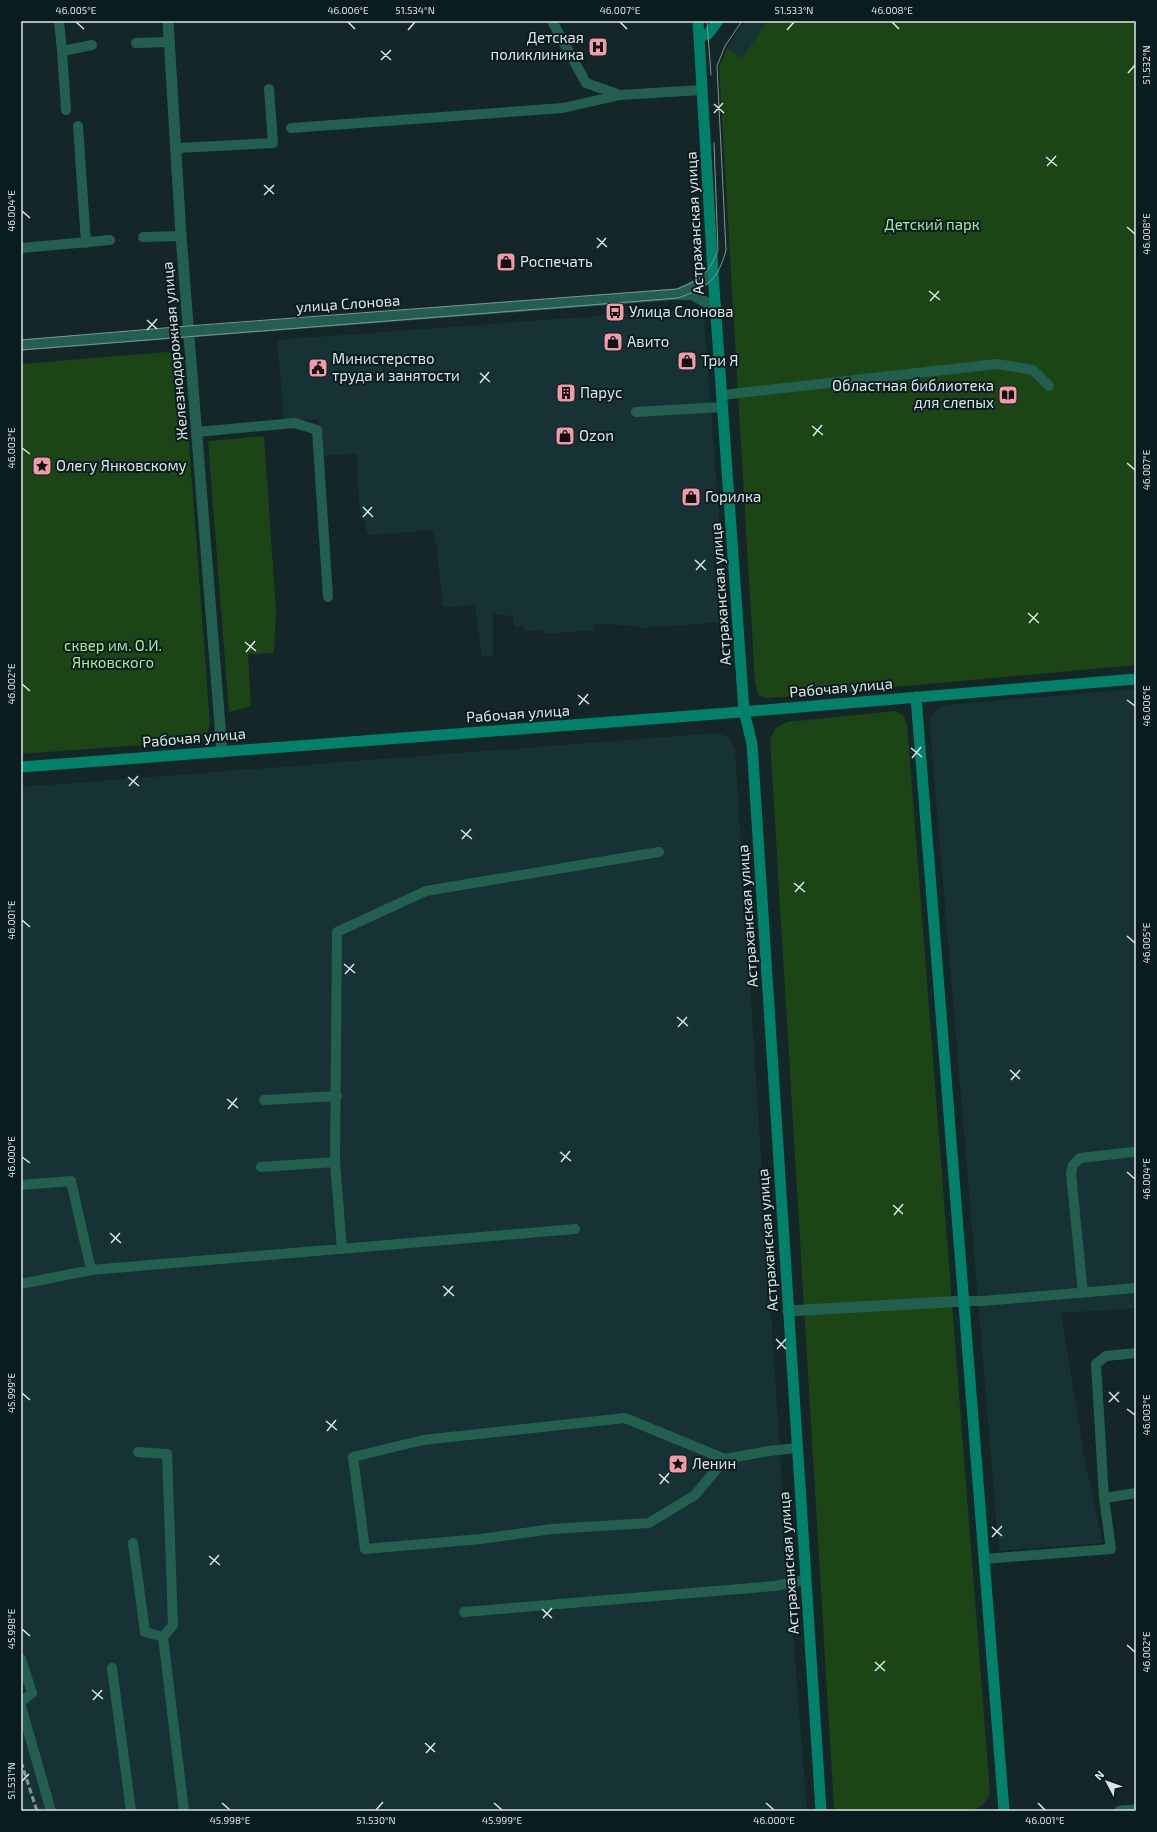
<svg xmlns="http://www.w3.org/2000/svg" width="1157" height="1832" font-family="'Exo 2',sans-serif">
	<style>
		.built { fill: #163235 }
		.green { fill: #1c4515 }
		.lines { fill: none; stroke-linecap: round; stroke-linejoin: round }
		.service { stroke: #225f4f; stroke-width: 10 }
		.minor { stroke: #225f4f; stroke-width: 11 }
		.secondary { stroke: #018169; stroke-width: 11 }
		.tram { stroke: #859395; stroke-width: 1 }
		.rail { stroke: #859395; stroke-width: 3; stroke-dasharray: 6 3; stroke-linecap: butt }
		.ticks { fill: none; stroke: #dbe6e8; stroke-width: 1.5 }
		.labels { text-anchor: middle; stroke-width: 4; stroke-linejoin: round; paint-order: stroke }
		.poi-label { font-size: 15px; fill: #dbe6e8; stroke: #0b1c1e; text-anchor: start }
		.street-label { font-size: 15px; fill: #dbe6e8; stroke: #0b1c1e }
		.park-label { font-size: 15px; fill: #a8e99d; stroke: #0b1c1e }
		.neatline { fill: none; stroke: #dbe6e8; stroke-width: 1.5 }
		.ticks-label { font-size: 10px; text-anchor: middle; fill: #dbe6e8 }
	</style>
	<rect width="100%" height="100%" fill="#142628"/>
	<!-- built -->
	<path class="built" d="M745 21H767L742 58 727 48Z
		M690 309 698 312 704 319 727 622 642 628 624 625 594 624V630L544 634 543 629 525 631 524 626 514 627 513 616 493 614V656L482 657 475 605 443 607 436 542 432 530 368 535 359 506 357 453 322 456 318 419 284 421 277 340Z
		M1136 689V1308L1061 1313 1086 1467 1103 1543 999 1551 930 728 931 717 939 708 954 704Z
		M717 733 729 737 735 749 785 1530 807 1811H21V787Z"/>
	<!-- green -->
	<path class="green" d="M767 21H1136V665L787 697 765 698 758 695 755 683 719 67 727 48 742 58Z
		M167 352 177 355 183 363 210 724C208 734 204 737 195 741L21 754V364Z
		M264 436 276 610 274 653 248 654 251 706 229 712 208 441Z
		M895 711 903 715 907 724 990 1793C984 1806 978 1810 964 1811H836L834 1808 770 739 776 728 787 722Z"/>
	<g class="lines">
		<!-- service -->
		<path class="service" d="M59 21 62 51
			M552 21 586 83 620 95
			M136 43 169 42
			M66 110 62 51 92 45
			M78 126 86 243
			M291 128 563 108 620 95 702 90
			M177 148 273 143 269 89
			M143 237 181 236
			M21 248 110 240
			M722 395 997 364 1033 370 1049 386
			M636 412 722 407
			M197 432 295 423 317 430 328 597
			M264 1100 337 1096
			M261 1167 335 1162
			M21 1185 71 1181 91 1270
			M342 1249 335 1162 337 932 426 891 659 852
			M21 1284 91 1270 575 1229
			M1083 1293 1071 1173 1073 1165 1080 1158 1133 1152
			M964 1301H984L1136 1288
			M138 1452 167 1454 173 1625 163 1637 184 1811
			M725 1459 625 1418 423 1440 353 1457 365 1549 481 1539 552 1529 649 1523 695 1495 725 1459 769 1451 796 1448
			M1104 1498 1136 1493
			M133 1543 145 1632 163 1637
			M984 1559 1111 1549 1104 1498 1096 1364 1106 1356 1136 1353
			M464 1612 775 1586 805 1580
			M21 1659 32 1693 21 1702
			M112 1668 131 1811
			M21 1706 51 1811"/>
		<!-- minor -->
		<path class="minor" d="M168 21 181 236 222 751
			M680 293 702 282 713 273
			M21 345 678 294 693 295 716 308
			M788 1311 964 1301
			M1120 1811 1136 1810"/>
		<!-- secondary -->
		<path class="secondary" d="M698 21 713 273 744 711 752 744 821 1811
			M699 37 708 34 718 21
			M916 697 1004 1811
			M21 767 716 714 1136 679"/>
		<!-- tram -->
		<path class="tram" d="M707 21 711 75
			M21 340 188 326 677 289C701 280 709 273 718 250L714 143
			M21 350 678 298C707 288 718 280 726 250L717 66 725 46 742 21"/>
		<!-- rail -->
		<path class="rail" d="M21 1762 37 1811"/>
	</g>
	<!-- ticks -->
	<path class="ticks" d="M76 22 84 29M348 22 355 29M620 22 627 29M892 22 899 29M408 30 415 22M787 30 794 22M381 51 391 60M381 60 391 50M1128 73 1135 65M714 104 724 113M714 113 723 103M1046 157 1057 166M1047 166 1056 156M264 185 274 194M264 195 274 185M22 211 30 218M1127 227 1135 234M597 238 607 247M597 248 606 238M929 291 940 300M930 301 939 291M147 320 157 329M147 330 157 319M480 373 490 382M480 383 489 372M812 426 823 435M813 436 822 425M22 448 30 454M1127 463 1135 470M363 507 373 517M363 517 372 507M695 560 706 570M696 570 705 560M1028 613 1039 623M1029 623 1038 613M245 642 256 651M246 652 255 641M22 684 30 691M578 695 589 704M1127 700 1135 706M579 705 588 694M911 748 922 757M912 758 921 747M128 777 139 786M129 786 138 776M461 830 472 839M462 839 471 829M794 883 805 892M795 892 804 882M22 920 30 927M1127 936 1135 943M344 964 355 973M345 974 354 964M677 1017 688 1026M678 1027 687 1017M1010 1070 1020 1079M1011 1080 1020 1070M227 1099 238 1108M228 1109 237 1098M560 1152 571 1161M22 1157 30 1163M561 1162 570 1151M1127 1172 1135 1179M893 1205 903 1214M894 1215 903 1204M110 1233 121 1243M111 1243 120 1233M443 1286 454 1296M444 1296 453 1286M776 1339 786 1349M777 1349 786 1339M1109 1392 1119 1402M22 1393 30 1400M1109 1402 1119 1392M1127 1409 1135 1415M326 1421 337 1430M327 1431 336 1420M659 1474 669 1483M660 1484 669 1473M992 1527 1002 1536M992 1537 1002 1526M209 1556 220 1565M210 1565 219 1555M542 1609 552 1618M543 1618 552 1608M22 1629 30 1636M1127 1645 1135 1652M875 1662 885 1671M875 1671 885 1661M92 1690 103 1699M93 1700 102 1690M425 1743 435 1752M426 1753 435 1743M22 1781 29 1774M222 1803 230 1810M494 1803 502 1810M766 1803 774 1810M1038 1803 1045 1810M376 1810 383 1802"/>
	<!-- icons -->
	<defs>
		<symbol id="hospital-square" viewBox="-11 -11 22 22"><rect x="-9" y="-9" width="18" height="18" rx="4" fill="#f39aaa" stroke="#0b1c1e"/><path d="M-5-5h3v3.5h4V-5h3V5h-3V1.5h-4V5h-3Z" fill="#111"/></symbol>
		<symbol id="shop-square" viewBox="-11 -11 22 22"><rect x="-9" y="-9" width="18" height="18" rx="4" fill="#f39aaa" stroke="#0b1c1e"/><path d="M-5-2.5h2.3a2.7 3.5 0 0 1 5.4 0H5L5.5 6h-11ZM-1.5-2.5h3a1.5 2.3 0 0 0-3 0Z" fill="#111"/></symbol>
		<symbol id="bus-square" viewBox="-11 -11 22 22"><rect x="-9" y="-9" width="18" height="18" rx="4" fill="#f39aaa" stroke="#0b1c1e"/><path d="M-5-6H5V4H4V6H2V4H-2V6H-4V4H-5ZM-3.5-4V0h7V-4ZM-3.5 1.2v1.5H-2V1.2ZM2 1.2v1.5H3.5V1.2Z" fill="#111"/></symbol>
		<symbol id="civic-square" viewBox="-11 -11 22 22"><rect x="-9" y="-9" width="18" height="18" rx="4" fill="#f39aaa" stroke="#0b1c1e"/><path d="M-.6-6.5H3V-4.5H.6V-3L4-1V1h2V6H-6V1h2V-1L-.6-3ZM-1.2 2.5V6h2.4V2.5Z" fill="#111"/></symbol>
		<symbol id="building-square" viewBox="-11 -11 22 22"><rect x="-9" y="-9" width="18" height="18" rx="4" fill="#f39aaa" stroke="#0b1c1e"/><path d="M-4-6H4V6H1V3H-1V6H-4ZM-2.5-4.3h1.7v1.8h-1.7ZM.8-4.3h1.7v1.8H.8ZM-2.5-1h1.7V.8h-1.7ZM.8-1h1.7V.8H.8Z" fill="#111"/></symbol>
		<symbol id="library-square" viewBox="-11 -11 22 22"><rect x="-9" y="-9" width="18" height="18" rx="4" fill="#f39aaa" stroke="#0b1c1e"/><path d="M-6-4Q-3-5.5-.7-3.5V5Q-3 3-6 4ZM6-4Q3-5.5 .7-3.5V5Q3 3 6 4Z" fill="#111"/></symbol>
		<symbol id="sight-square" viewBox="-11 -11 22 22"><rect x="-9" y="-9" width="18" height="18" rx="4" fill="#f39aaa" stroke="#0b1c1e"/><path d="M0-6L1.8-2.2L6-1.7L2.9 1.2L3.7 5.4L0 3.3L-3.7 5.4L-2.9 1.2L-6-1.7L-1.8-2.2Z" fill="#111"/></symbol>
	</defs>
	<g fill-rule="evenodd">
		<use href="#hospital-square" x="587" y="36" width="22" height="22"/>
		<use href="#shop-square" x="495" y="251" width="22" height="22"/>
		<use href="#bus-square" x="604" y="301" width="22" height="22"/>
		<use href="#shop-square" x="602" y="331" width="22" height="22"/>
		<use href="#shop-square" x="676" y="350" width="22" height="22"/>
		<use href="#civic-square" x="307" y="357" width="22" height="22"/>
		<use href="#building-square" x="555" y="382" width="22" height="22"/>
		<use href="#library-square" x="997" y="384" width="22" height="22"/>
		<use href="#shop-square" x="554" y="425" width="22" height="22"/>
		<use href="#sight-square" x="31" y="455" width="22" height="22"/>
		<use href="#shop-square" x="680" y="486" width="22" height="22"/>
		<use href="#sight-square" x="667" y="1453" width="22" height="22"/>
	</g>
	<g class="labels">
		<!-- poi labels -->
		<g class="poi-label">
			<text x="584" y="43" text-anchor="end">Детская<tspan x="584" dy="17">поликлиника</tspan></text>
			<text x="520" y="267">Роспечать</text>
			<text x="629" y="317">Улица Слонова</text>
			<text x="627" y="347">Авито</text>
			<text x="332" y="364">Министерство<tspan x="332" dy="17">труда и занятости</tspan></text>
			<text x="701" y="366">Три Я</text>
			<text x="994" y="391" text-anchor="end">Областная библиотека<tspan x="994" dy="17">для слепых</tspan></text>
			<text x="580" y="398">Парус</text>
			<text x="579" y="441">Ozon</text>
			<text x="56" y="471">Олегу Янковскому</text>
			<text x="705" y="502">Горилка</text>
			<text x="692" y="1469">Ленин</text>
		</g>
		<!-- street labels -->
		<g class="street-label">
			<text transform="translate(695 223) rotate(-93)" y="5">Астраханская улица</text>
			<text transform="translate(348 304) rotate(-4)" y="5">улица Слонова</text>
			<text transform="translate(175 351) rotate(-95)" y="5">Железнодорожная улица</text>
			<text transform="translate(721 594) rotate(-94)" y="5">Астраханская улица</text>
			<text transform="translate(841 688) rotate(-5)" y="5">Рабочая улица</text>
			<text transform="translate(518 714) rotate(-4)" y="5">Рабочая улица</text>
			<text transform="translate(194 738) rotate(-5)" y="5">Рабочая улица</text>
			<text transform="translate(748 916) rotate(-94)" y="5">Астраханская улица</text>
			<text transform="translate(768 1240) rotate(-94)" y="5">Астраханская улица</text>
			<text transform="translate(789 1563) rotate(-94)" y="5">Астраханская улица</text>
		</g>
		<!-- park labels -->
		<g class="park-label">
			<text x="932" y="230">Детский парк</text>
			<text x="113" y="651">сквер им. О.И.<tspan x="113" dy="17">Янковского</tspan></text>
		</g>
	</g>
	<!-- border -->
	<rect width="1157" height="1832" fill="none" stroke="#0b1c1e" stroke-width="44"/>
	<!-- north arrow -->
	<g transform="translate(1107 1782) rotate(311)" stroke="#0b1c1e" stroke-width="3" paint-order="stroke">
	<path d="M0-3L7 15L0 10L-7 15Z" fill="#dbe6e8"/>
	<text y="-6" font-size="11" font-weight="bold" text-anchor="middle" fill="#dbe6e8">N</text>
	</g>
	<rect x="22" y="22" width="1113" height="1788" class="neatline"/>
	<g class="ticks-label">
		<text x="76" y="14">46.005°E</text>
		<text x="348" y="14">46.006°E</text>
		<text x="415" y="14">51.534°N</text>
		<text x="620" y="14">46.007°E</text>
		<text x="794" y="14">51.533°N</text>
		<text x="892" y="14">46.008°E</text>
		<text transform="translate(1146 65) rotate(-90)" y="4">51.532°N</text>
		<text transform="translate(11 211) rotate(-90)" y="4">46.004°E</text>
		<text transform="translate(1146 234) rotate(-90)" y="4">46.008°E</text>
		<text transform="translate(11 448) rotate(-90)" y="4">46.003°E</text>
		<text transform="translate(1146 470) rotate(-90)" y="4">46.007°E</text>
		<text transform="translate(11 684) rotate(-90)" y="4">46.002°E</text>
		<text transform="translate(1146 706) rotate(-90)" y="4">46.006°E</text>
		<text transform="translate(11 920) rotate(-90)" y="4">46.001°E</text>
		<text transform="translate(1146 943) rotate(-90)" y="4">46.005°E</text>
		<text transform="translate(11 1157) rotate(-90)" y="4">46.000°E</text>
		<text transform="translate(1146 1179) rotate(-90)" y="4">46.004°E</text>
		<text transform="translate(11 1393) rotate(-90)" y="4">45.999°E</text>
		<text transform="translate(1146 1415) rotate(-90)" y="4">46.003°E</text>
		<text transform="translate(11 1629) rotate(-90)" y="4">45.998°E</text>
		<text transform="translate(1146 1652) rotate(-90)" y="4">46.002°E</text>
		<text transform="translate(11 1781) rotate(-90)" y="4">51.531°N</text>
		<text x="230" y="1824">45.998°E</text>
		<text x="376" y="1824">51.530°N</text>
		<text x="502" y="1824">45.999°E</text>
		<text x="774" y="1824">46.000°E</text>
		<text x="1045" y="1824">46.001°E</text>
	</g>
</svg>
